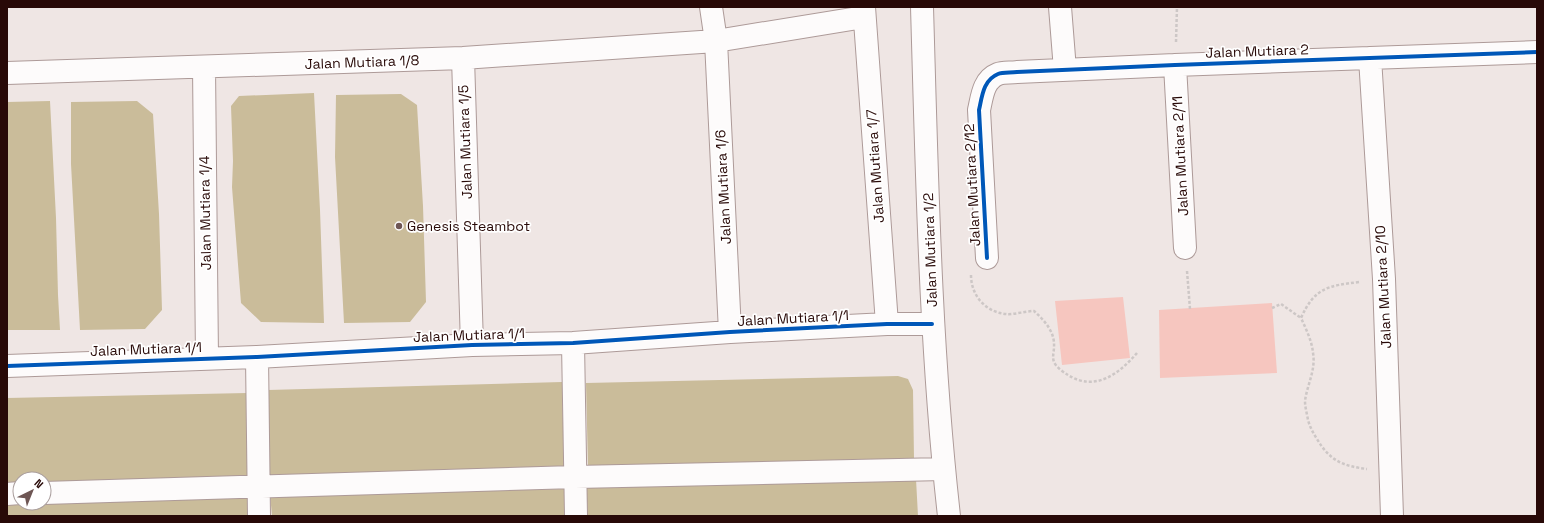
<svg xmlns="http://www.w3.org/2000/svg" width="1544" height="523" font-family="'Space Grotesk',sans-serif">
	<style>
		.green { fill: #f6c6bf }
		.building { fill: #cabc9a }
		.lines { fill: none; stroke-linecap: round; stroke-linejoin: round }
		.minor-casing { stroke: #ad9a98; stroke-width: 24 }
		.path { stroke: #cdc7c6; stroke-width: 2.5; stroke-dasharray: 3 2; stroke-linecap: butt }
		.minor { stroke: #fdfbfb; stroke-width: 22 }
		.cycleway-casing { stroke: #fff; stroke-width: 6 }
		.cycleway { stroke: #0057b8; stroke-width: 4 }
		.poi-dot { fill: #6e5654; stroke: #fff; stroke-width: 1.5 }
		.labels { text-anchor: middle; stroke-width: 3.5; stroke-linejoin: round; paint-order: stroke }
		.street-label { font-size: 14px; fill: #280907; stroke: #fff }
		.poi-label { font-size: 14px; fill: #280907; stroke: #fff; text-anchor: start }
	</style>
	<rect width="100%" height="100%" fill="#efe6e4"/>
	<!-- green -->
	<path class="green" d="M1123 297 1130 358 1062 365 1055 301Z
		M1272 303 1277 373 1160 378 1159 310Z"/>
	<!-- building -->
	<path class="building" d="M314 93 320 210 324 323 261 322 241 303 232 187 233 161 231 106 239 96Z
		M401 94 417 105 423 206 426 302 410 322 344 323 335 157 336 95Z
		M50 101 56 218 58 295 60 330H7V102Z
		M137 101 153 114 159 214 162 310 145 329 80 330 71 164V102Z
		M898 376 908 379 913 390 914 459 588 468 586 383Z
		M562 382 564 466 270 475 268 390Z
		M247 393 250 476 44 482V479H20V482L7 483V398Z
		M916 479 918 516H588L586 486Z
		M565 489 566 516H272L270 494Z
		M249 498 250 516H7V504Z"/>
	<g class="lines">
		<defs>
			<path id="minor" d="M711 7 716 41 730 332
				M864 7 887 324
				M922 7C927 177 930 347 949 516
				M1060 7 1065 70
				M463 58 472 345
				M1370 58 1384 279 1392 516
				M1175 65 1185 248
				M204 67 207 358
				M7 73 463 58 716 41 864 17
				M987 258 979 110C982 97 983 80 998 74 1003 72 1011 73 1017 72L1175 65 1537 52
				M573 343 576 516
				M257 357 259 516
				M7 366 257 357 472 345 573 343 730 332 887 324H932
				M44 493 575 477 944 469
				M7 494 20 493"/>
		</defs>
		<!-- minor casing -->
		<use href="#minor" class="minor-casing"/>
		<!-- path -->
		<path class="path" d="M1176 42 1177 7
			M1187 271 1190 309
			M971 275C971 295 985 312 1006 314 1013 315 1026 311 1034 311 1045 321 1055 332 1054 347 1054 352 1052 357 1054 362 1056 367 1063 372 1068 375 1095 392 1119 374 1137 353
			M1359 282C1328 286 1315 287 1301 318 1306 329 1312 341 1313 353 1316 370 1307 385 1305 401 1305 407 1307 414 1308 420 1310 427 1313 433 1317 439 1330 461 1343 466 1367 469
			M1272 308 1281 304 1301 318"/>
		<!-- minor -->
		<use href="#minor" class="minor"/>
		<defs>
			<path id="cycleway" d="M987 258 979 110C982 97 983 80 998 74 1003 72 1011 73 1017 72L1175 65 1537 52
				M7 366 257 357 472 345 573 343 730 332 887 324H932"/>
		</defs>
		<!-- cycleway casing -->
		<use href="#cycleway" class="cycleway-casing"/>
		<!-- cycleway -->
		<use href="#cycleway" class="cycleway"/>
	</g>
	<!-- markers -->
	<circle class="poi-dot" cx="399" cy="226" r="4"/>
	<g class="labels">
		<!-- street labels -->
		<g class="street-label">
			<text transform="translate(1257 51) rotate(-2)" y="5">Jalan Mutiara 2</text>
			<text transform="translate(362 62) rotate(-2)" y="5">Jalan Mutiara 1/8</text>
			<text transform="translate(465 142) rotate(-92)" y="5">Jalan Mutiara 1/5</text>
			<text transform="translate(1180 156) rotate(-93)" y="5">Jalan Mutiara 2/11</text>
			<text transform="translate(875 166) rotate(-94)" y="5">Jalan Mutiara 1/7</text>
			<text transform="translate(972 185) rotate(-93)" y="5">Jalan Mutiara 2/12</text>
			<text transform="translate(723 187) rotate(-93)" y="5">Jalan Mutiara 1/6</text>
			<text transform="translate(205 213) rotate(-91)" y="5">Jalan Mutiara 1/4</text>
			<text transform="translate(930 250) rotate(-92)" y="5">Jalan Mutiara 1/2</text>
			<text transform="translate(1383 287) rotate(-93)" y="5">Jalan Mutiara 2/10</text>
			<text transform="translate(793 318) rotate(-3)" y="5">Jalan Mutiara 1/1</text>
			<text transform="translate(469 335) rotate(-2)" y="5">Jalan Mutiara 1/1</text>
			<text transform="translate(146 349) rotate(-2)" y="5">Jalan Mutiara 1/1</text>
		</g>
		<!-- poi labels -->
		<g class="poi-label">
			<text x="407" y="231">Genesis Steambot</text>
		</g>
	</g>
	<!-- border -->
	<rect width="1544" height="523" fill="none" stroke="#280907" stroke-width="16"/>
	<!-- north arrow -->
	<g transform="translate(32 491) rotate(43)"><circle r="19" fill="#ffffff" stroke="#a99d9c"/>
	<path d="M0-3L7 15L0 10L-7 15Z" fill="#6e5654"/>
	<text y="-6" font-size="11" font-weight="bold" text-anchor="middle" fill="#280907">N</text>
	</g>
</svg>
